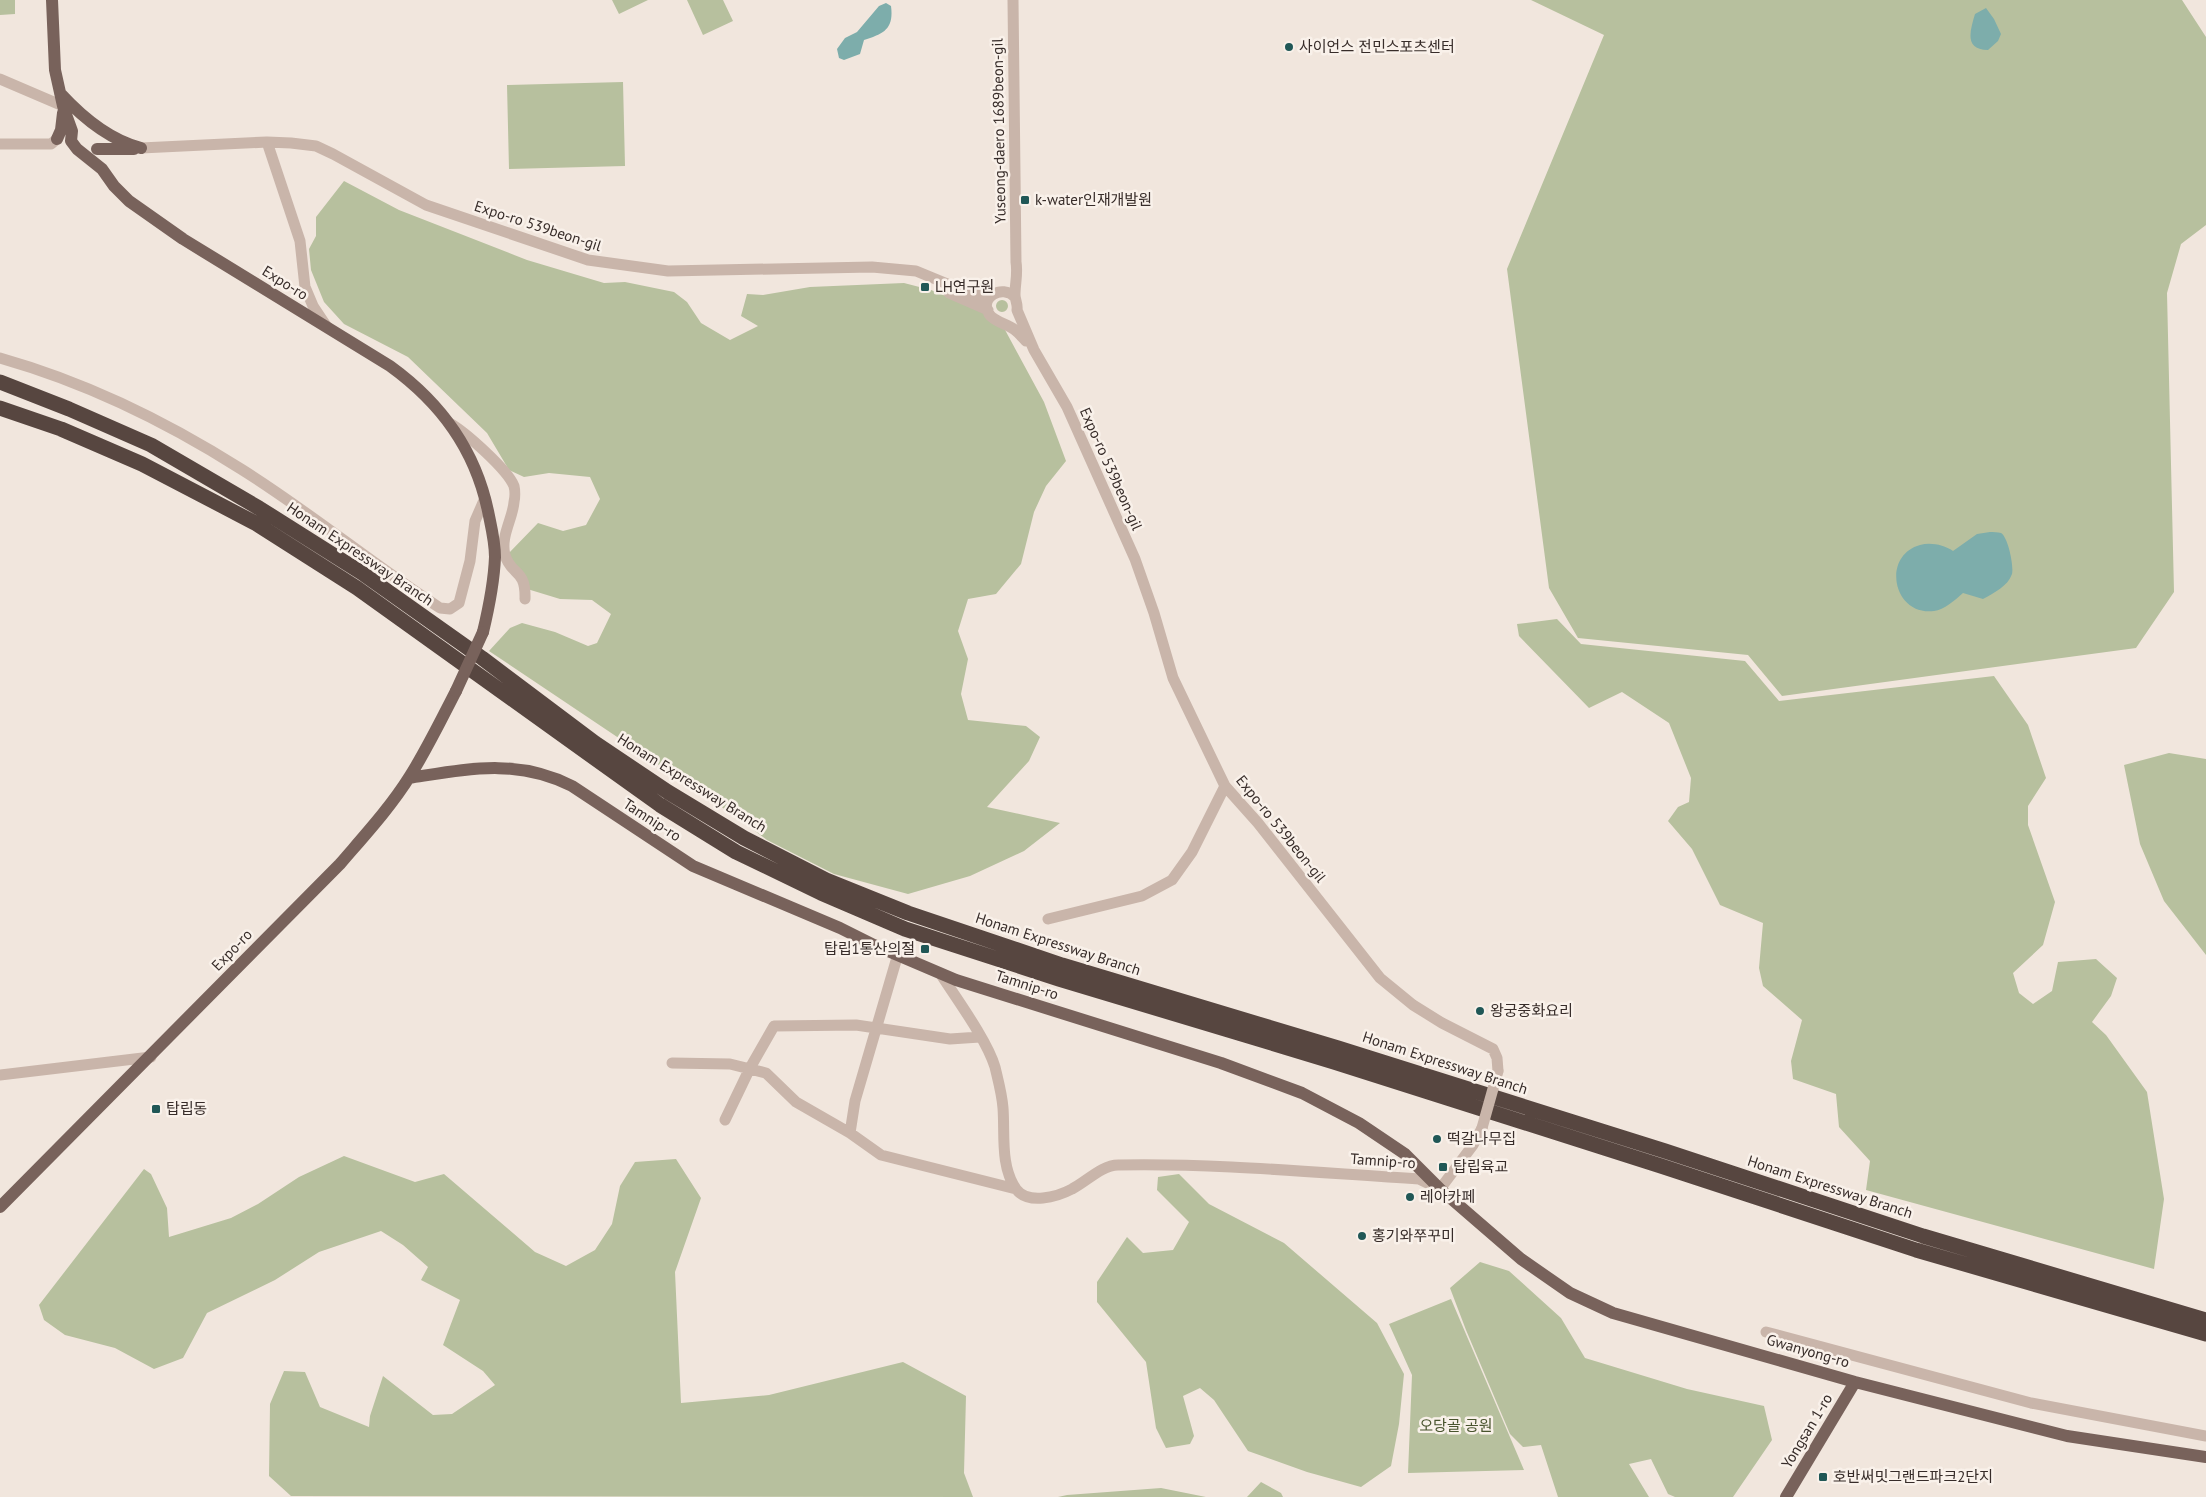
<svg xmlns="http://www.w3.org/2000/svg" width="2206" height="1497" font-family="'PT Sans','Noto Sans KR',sans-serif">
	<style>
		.green { fill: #b7c09e }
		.water { fill: #7dadab }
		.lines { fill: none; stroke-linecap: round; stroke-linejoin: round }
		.minor { stroke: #c9b5aa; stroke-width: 11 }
		.major { stroke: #78625b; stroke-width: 12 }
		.highway { stroke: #574640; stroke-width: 15 }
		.minor-bridge { stroke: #c9b5aa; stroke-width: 11 }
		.major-bridge { stroke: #78625b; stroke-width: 12 }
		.poi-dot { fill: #205756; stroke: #f9f1ea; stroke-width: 2 }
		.labels { text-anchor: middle; stroke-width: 5; stroke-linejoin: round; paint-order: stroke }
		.poi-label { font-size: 15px; fill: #372c29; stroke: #f9f1ea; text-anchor: start }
		.street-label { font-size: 15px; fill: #372c29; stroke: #f9f1ea }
		.park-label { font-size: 15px; fill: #49542e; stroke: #f9f1ea }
	</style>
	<rect width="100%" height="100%" fill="#f1e6dd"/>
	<!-- green -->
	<path class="green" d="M0 0H15V14L0 15Z
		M612 0H648L619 14Z
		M687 0H723L733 21 703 35Z
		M1531 0H2182L2206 37V225L2181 244 2167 293 2174 592 2136 648 1782 696 1748 655 1578 638 1549 588 1507 269 1604 35Z
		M623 82 625 166 509 169 507 85Z
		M344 181 399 210 527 260 604 283 625 282 674 292 687 302 701 323 730 340 758 326 741 316 747 294 763 295 810 287 904 283 931 290 980 310 1004 328 1044 402 1066 461 1046 486 1034 512 1021 564 996 594 968 599 958 631 968 659 961 694 968 720 1026 726 1040 737 1029 761 987 807 1060 823 1024 851 970 876 908 894 834 874 767 840 732 814 489 651 510 628 522 623 555 632 588 646 597 643 611 614 592 600 560 599 524 588 508 554 538 523 563 531 586 525 600 499 590 477 549 473 524 477 509 470 487 433 408 357 344 324 324 302 311 270 309 249 316 236V217Z
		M996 306a6 6 0 1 1 12 0a6 6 0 1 1-12 0Z
		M1557 619 1581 644 1745 661 1779 701 1994 676 2028 725 2046 778 2028 806V825L2055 902 2043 945 2013 973 2019 993 2033 1004 2052 991 2058 962 2096 959 2117 978 2111 996 2092 1022 2106 1035 2147 1092 2164 1199 2154 1269 1866 1190 1870 1161 1839 1127 1836 1094 1793 1079 1791 1061 1802 1020 1763 986 1759 968 1763 923 1720 905 1692 849 1668 821 1678 807 1689 802 1691 778 1669 723 1622 692 1589 708 1519 636 1517 624Z
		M2169 753 2206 759V955L2164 901 2140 844 2124 765Z
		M344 1156 415 1182 444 1174 535 1252 566 1266 595 1250 612 1224 620 1186 635 1162 676 1159 701 1198 675 1272 681 1403 769 1395 903 1362 966 1396 964 1473 973 1497 291 1496 269 1476 270 1404 284 1371 305 1372 320 1407 369 1427 370 1416 383 1376 433 1415 452 1414 495 1385 483 1371 443 1345 460 1300 421 1280 428 1267 403 1245 381 1231 319 1252 275 1280 207 1313 183 1358 154 1369 115 1348 65 1335 44 1320 39 1305 144 1169 151 1174 167 1208 169 1237 231 1218 258 1204 299 1177Z
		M1179 1174 1209 1204 1284 1243 1377 1323 1404 1374 1399 1424 1391 1466 1361 1487 1307 1472 1248 1451 1214 1400 1200 1388 1183 1396 1194 1436 1190 1444 1166 1448 1156 1428 1146 1362 1097 1302V1282L1127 1237 1143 1253 1173 1250 1189 1222 1157 1190 1158 1177Z
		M1480 1262 1509 1271 1561 1318 1585 1358 1687 1389 1764 1406 1772 1440 1733 1497H1675L1668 1494 1651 1459 1629 1464 1649 1497H1558L1541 1445 1523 1447 1510 1434 1466 1330 1450 1288Z
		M1451 1299 1524 1470 1408 1473 1412 1375 1389 1324Z
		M1261 1482 1281 1493 1283 1497H1247Z
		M1161 1488 1206 1497H1058L1067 1495Z"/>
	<!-- water -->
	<path class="water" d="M886 3 891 6C894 29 884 34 864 40L860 54 844 60 839 58 837 49 845 38 857 32 879 6Z
		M1986 8 1994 19 2001 34 1998 41 1988 50C1964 50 1970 31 1975 14Z
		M1990 532C1993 532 1998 532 2001 533 2008 537 2014 566 2012 574 2008 586 1994 593 1983 599L1963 593C1955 600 1944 610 1934 611 1893 616 1881 556 1920 545 1931 542 1944 545 1953 551L1977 534Z"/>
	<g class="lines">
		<!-- minor -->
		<path class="minor" d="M1013 0 1016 262C1018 274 1015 283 1015 295 1015 300 1018 304 1017 310L1034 350 1067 407 1135 559 1154 613 1173 678 1225 786 1258 823 1380 978 1413 1005 1442 1023 1493 1049 1497 1058 1498 1071
			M0 79 63 106
			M267 142 300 241 305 287 313 306 327 327
			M0 144H51L57 139
			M141 148 267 142 291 143 316 146 333 154 426 205 588 260 668 271 872 267 916 271 962 290 989 298
			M949 293 988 310
			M1015 297C1002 284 979 297 989 314 994 322 1008 324 1015 330 1019 333 1023 338 1026 341
			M0 358C85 382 167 422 241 469 310 512 372 564 440 608L450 609 459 603 470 561 475 521 485 498
			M451 424C466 433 507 469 514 486 515 490 515 498 514 502 513 518 500 537 505 555 511 576 526 568 525 599
			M1048 919 1142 896 1172 880 1192 852 1225 786
			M940 973C956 998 987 1040 995 1067 998 1080 1002 1094 1003 1108 1005 1134 1000 1166 1016 1189 1028 1205 1057 1197 1072 1189 1086 1182 1102 1165 1118 1165 1218 1163 1319 1173 1419 1179L1440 1189 1473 1145 1482 1128
			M672 1063 730 1064 766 1073 796 1102 850 1133 881 1155 1016 1189
			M0 1075 151 1057
			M725 1120 750 1068 774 1026 856 1025 950 1039 980 1037
			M850 1133 855 1101 898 954
			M1766 1332 2031 1403 2206 1436"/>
		<!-- major -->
		<path class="major" d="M52 0 55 70 63 106 72 131 71 141 77 149 102 169 114 186 129 201 183 239 390 366C441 403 475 449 488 511 491 526 495 541 495 557 494 582 489 607 483 632
			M60 93C82 117 110 140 141 148
			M57 139 61 130 63 113
			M97 149H134
			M409 778C468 769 516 758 572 786L693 866 840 928 874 945 956 980 1221 1063 1302 1093 1359 1123 1405 1154 1440 1189 1521 1259 1570 1293 1613 1313 1855 1382 2067 1436 2206 1457
			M0 1207 340 864C364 836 390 808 410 776 427 749 441 720 456 691
			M1786 1497 1855 1382"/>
		<!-- highway -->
		<path class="highway" d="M0 382 69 409 151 445 259 508 362 573 482 658 595 743 668 792 744 838 826 880 908 913 1062 965 1338 1048 1665 1151 1923 1236 2206 1320
			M0 408 61 429 142 464 255 523 357 588 660 805 736 852 821 893 905 929 1059 979 1334 1062 1661 1166 1916 1250 2206 1334"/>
		<!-- minor-bridge -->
		<path class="minor-bridge" d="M1482 1128 1498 1071"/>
		<!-- major-bridge -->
		<path class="major-bridge" d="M456 691 483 632"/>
	</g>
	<!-- markers -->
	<g class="poi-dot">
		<circle cx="1289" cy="47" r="5"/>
		<rect x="1020" y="195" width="10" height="10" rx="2.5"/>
		<rect x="920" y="282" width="10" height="10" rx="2.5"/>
		<rect x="920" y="944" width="10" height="10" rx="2.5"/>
		<circle cx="1480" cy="1011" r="5"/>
		<rect x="151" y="1104" width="10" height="10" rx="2.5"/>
		<circle cx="1437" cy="1139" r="5"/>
		<rect x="1438" y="1162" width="10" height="10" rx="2.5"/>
		<circle cx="1410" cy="1197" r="5"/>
		<circle cx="1362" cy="1236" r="5"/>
		<rect x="1818" y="1472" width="10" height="10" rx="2.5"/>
	</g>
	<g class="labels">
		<!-- poi labels -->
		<g class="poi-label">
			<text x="1299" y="52">사이언스 전민스포츠센터</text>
			<text x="1035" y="205">k-water인재개발원</text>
			<text x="935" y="292">LH연구원</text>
			<text x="915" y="954" text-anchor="end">탑립1통산의절</text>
			<text x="1490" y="1016">왕궁중화요리</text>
			<text x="166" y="1114">탑립동</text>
			<text x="1447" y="1144">떡갈나무집</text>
			<text x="1453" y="1172">탑립육교</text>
			<text x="1420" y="1202">레아카페</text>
			<text x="1372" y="1241">홍기와쭈꾸미</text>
			<text x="1833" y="1482">호반써밋그랜드파크2단지</text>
		</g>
		<!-- street labels -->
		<g class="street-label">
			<text transform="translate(999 131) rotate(-91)" y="5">Yuseong-daero 1689beon-gil</text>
			<text transform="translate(538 226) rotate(18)" y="5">Expo-ro 539beon-gil</text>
			<text transform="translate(285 283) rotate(32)" y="5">Expo-ro</text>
			<text transform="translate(1111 469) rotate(66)" y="5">Expo-ro 539beon-gil</text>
			<text transform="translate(360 554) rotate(34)" y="5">Honam Expressway Branch</text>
			<text transform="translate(692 783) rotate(32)" y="5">Honam Expressway Branch</text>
			<text transform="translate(652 820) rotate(33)" y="5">Tamnip-ro</text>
			<text transform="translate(1281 829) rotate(51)" y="5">Expo-ro 539beon-gil</text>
			<text transform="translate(1058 944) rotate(18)" y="5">Honam Expressway Branch</text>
			<text transform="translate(232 950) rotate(-46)" y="5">Expo-ro</text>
			<text transform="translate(1027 985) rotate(18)" y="5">Tamnip-ro</text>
			<text transform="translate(1445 1063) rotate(18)" y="5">Honam Expressway Branch</text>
			<text transform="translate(1383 1161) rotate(4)" y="5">Tamnip-ro</text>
			<text transform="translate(1830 1187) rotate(18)" y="5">Honam Expressway Branch</text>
			<text transform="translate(1808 1351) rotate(16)" y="5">Gwanyong-ro</text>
			<text transform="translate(1807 1431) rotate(-59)" y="5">Yongsan 1-ro</text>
		</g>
		<!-- park labels -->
		<g class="park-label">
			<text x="1456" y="1431">오당골 공원</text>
		</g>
	</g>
</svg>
